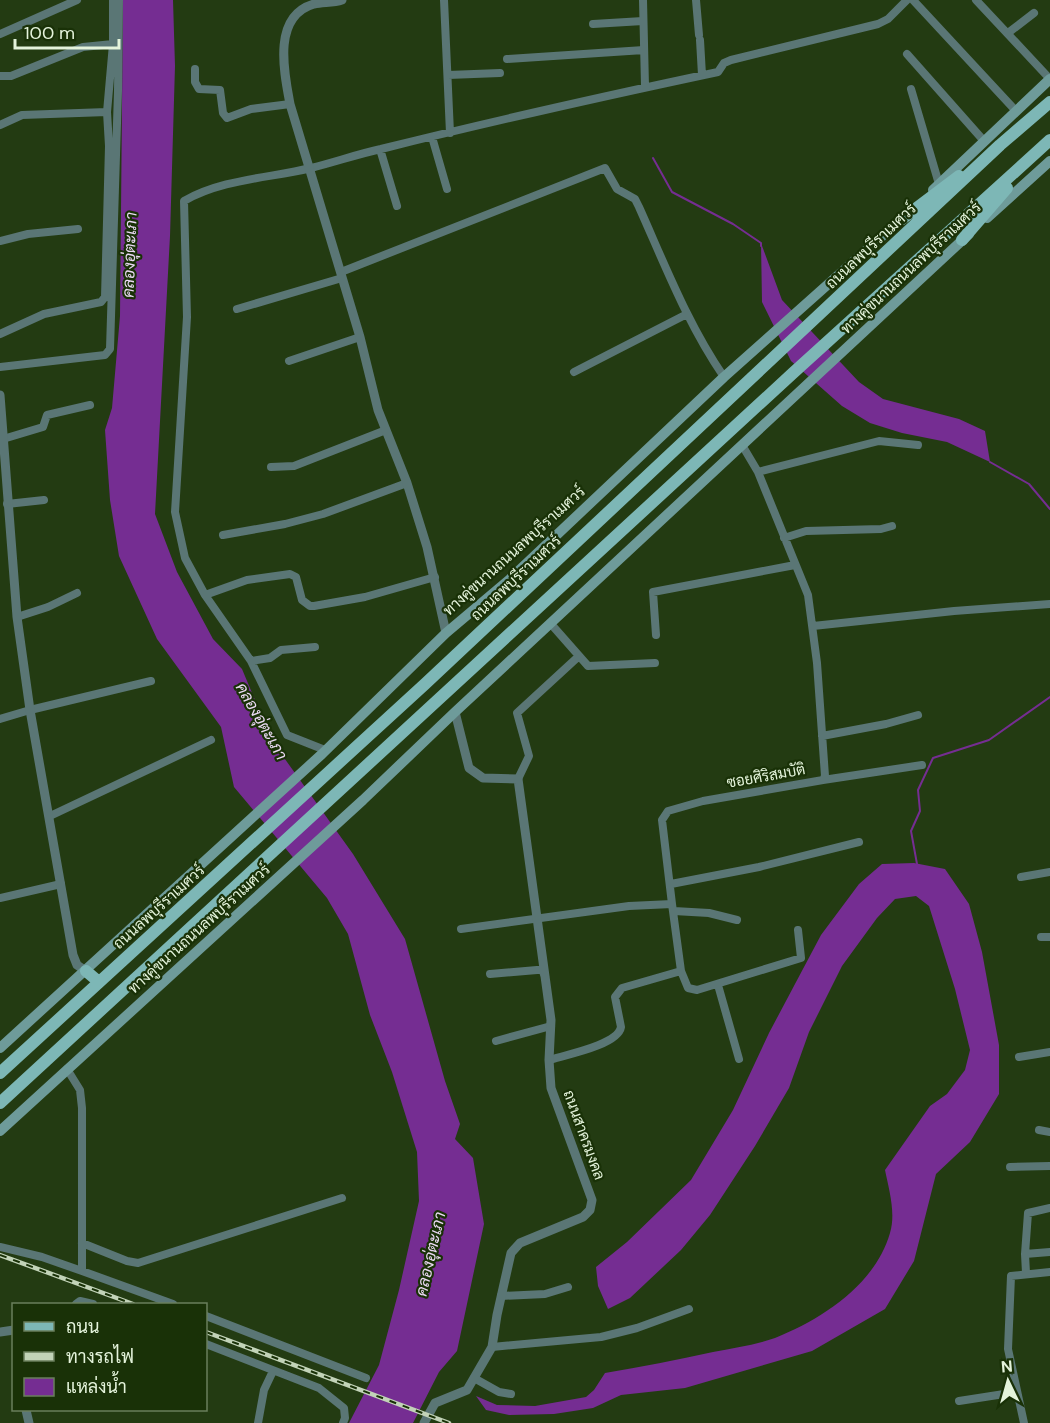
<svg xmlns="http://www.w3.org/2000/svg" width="1050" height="1423" font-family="'DM Sans',Sarabun,sans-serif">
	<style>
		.water { fill: #752d92 }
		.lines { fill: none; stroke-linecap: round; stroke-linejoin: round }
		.stream { stroke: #752d92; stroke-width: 2 }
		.minor { stroke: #5a7675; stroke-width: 8 }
		.tertiary { stroke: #5a7675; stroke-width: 9 }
		.secondary { stroke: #6e9b9a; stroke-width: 10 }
		.primary { stroke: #7db7b6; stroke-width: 12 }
		.rail-casing { stroke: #c2d3b8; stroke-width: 4.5 }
		.rail { stroke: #193107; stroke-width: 2; stroke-dasharray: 7; stroke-linecap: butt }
		.labels { text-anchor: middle; stroke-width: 4.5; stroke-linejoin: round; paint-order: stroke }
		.street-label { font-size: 15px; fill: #e4f3db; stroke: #193107 }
		.water-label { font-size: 16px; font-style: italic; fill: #ebdaf4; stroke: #193107 }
	</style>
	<rect width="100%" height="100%" fill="#233b12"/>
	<!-- water -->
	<path class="water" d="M123 0H173L175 66 170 236 155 514 177 572 213 639 242 669 272 741 353 854 405 939 445 1081 460 1124 455 1139 473 1158 484 1224 457 1351 439 1372 413 1423H349L379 1365 399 1290 419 1201 417 1152 392 1072 370 1015 348 934 327 898 234 787 221 727 157 639 119 556 110 500 105 430 112 408 120 316Z
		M761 243 782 300 859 382 883 399 959 419 985 431 990 462 947 442 902 433 870 423 842 406 791 361 762 302Z
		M914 863 945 869 969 904 982 952 999 1045V1094L970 1142 936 1174 914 1261 885 1309 812 1351 685 1388 621 1395 593 1408 554 1414 509 1415 486 1410 476 1396 497 1405 535 1406 586 1397 594 1390 605 1373C641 1367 677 1360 713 1352 733 1348 755 1345 775 1338 822 1319 875 1285 890 1233 896 1213 889 1190 885 1170L930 1106 947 1094 965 1070 970 1050 955 989 929 906 916 896 895 899 877 918 842 966 809 1032 789 1088 755 1146 710 1215 681 1250 630 1298 608 1309 598 1286 596 1267 627 1242 691 1180 733 1110 769 1033 821 935 859 884 882 864Z"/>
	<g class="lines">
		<!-- stream -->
		<path class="stream" d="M653 158 672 192 733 224 761 243V246
			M990 462 1029 484 1050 509
			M917 864 911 831 920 811 918 790 933 758 989 740 1050 697"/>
		<!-- minor -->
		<path class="minor" d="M444 0 450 133
			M643 0 645 86
			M696 0 699 35
			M913 0 1016 111
			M976 0 1050 79
			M593 24 643 21
			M1008 33 1034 13
			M0 34 77 0
			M700 40 702 75
			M907 54 984 141
			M507 59 644 50
			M195 69V82L199 89 220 90 223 113 227 118 251 109 290 104
			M448 75 500 73
			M0 76H11L83 47 113 44
			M911 89 939 184
			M0 125 22 115 107 112
			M432 137 447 189
			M380 149 397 206
			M0 241 28 234 78 229
			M341 272 605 168 617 189 635 199 639 207C665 265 688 325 724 377
			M237 309 342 278
			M0 334 44 314 101 302 105 297 109 146 107 112 113 44V0
			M289 361 360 337
			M0 367 105 355 110 349 118 91 119 0
			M574 372 687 314
			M3 439 43 427 47 415 90 405
			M271 467 294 466 386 430
			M758 472 879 441 918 445
			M7 504 44 500
			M223 535 285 524 323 514 407 483
			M784 538 806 531 881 529 892 526
			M205 595 247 580 290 574 296 577 302 600 310 606H314L365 597 435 577
			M17 617 48 607 77 593
			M551 624 588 666 655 663
			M813 626 954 611 1050 604
			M656 635 653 592 795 565
			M251 661 270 658 281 650 315 647
			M0 719 30 710 151 681
			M822 736 886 724 918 715
			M325 750 287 735 251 661 205 595 185 558 175 512 187 317 184 201C222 179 270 178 311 168 335 162 358 154 381 149 493 121 605 96 718 72L724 63 731 60 878 24 888 19 907 0
			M518 779 529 756 517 713 579 656
			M823 780 922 765
			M50 816 211 740
			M1021 877 1050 872
			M671 884 759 867 859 842
			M0 898 61 884
			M672 904 681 971 688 988 697 990 801 958 798 930
			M674 911 709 913 737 920
			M461 929 629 906 672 904 662 820 668 811 703 801 823 780 825 776 817 663 808 595 758 472 742 445
			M1041 937H1050
			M490 974 537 970H542L545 976
			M718 985 739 1059
			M496 1041 551 1026
			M1019 1057 1050 1052
			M549 1060C565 1055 618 1045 621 1027L615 997 622 988 681 971
			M1039 1130 1050 1132
			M1010 1167 1050 1166
			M82 1243 127 1261 138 1263 342 1198
			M0 1247 42 1257 82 1271V1108L80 1090 67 1069
			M1025 1254 1050 1252
			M82 1271 173 1304
			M1026 1273 1025 1254 1028 1213 1050 1208
			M501 1296 545 1294 568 1287
			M76 1304 80 1301 93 1304
			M206 1316 366 1378
			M206 1344 319 1388 344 1408 345 1418 343 1423
			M492 1347 601 1337 637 1328 689 1309
			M474 1378 499 1392 511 1394
			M959 1401 1017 1392
			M258 1423 264 1390 273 1371
			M1024 1423 1008 1349 1011 1276 1050 1272"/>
		<!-- tertiary -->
		<path class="tertiary" d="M342 0C333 3 323 2 314 4 272 16 284 72 290 104L360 337 378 410 407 483 427 547 446 633
			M0 395 17 617 30 710 73 955 77 965 86 971
			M0 1332 14 1330
			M26 1410 29 1423
			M424 1423 435 1403 467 1390 492 1347 497 1315 511 1253 520 1243 583 1217 590 1210 592 1200 551 1088 549 1060 551 1020 518 779 483 778 469 768 455 712"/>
		<!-- secondary -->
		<path class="secondary" d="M933 190 1050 79
			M987 218 1050 161
			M0 1048 322 754 446 633 510 579 724 377 908 213
			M0 1131 363 800 455 712 969 234"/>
		<!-- primary -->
		<path class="primary" d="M902 219 959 176
			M962 240 1007 188
			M86 971 99 982
			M0 1073 425 684 1000 145 1050 102
			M0 1103 793 373 1050 140"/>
		<defs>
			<path id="rail" d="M0 1255 133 1304
				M206 1332 449 1423"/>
		</defs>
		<!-- rail casing -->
		<use href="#rail" class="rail-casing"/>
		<!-- rail -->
		<use href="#rail" class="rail"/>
	</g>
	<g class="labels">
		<!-- street labels -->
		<g class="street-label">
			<text transform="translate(871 246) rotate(-43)" y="5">ถนนลพบุรีราเมศวร์</text>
			<text transform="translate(911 268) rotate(-43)" y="5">ทางคู่ขนานถนนลพบุรีราเมศวร์</text>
			<text transform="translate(514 551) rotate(-42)" y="5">ทางคู่ขนานถนนลพบุรีราเมศวร์</text>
			<text transform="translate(516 578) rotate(-43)" y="5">ถนนลพบุรีราเมศวร์</text>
			<text transform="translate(766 776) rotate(-10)" y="5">ซอยศิริสมบัติ</text>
			<text transform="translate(159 907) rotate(-42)" y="5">ถนนลพบุรีราเมศวร์</text>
			<text transform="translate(199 929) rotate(-42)" y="5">ทางคู่ขนานถนนลพบุรีราเมศวร์</text>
			<text transform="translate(584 1135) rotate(70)" y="5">ถนนสาครมงคล</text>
		</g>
		<!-- water labels -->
		<g class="water-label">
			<text transform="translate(129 255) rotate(-88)" y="6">คลองอุ่ตะเภา</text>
			<text transform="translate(262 721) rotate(60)" y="6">คลองอุ่ตะเภา</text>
			<text transform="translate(430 1254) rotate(-77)" y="6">คลองอุ่ตะเภา</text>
		</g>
	</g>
	<!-- legend -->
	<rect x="12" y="1303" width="195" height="108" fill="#193107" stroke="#6a7f5c" stroke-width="1.5"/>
	<rect x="24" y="1322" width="30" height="9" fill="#7db7b6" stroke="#6a7f5c" stroke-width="1.5"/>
	<text x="66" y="1333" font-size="18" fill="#e4f3db">ถนน</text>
	<rect x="24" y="1352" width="30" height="9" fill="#c2d3b8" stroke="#6a7f5c" stroke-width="1.5"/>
	<text x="66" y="1363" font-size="18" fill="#e4f3db">ทางรถไฟ</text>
	<rect x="24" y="1378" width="30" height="18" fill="#752d92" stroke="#6a7f5c" stroke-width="1.5"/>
	<text x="66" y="1393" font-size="18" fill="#e4f3db">แหล่งน้ำ</text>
	<!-- north arrow -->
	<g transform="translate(1008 1381) rotate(355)" stroke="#193107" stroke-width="4.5" paint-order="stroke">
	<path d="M0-4.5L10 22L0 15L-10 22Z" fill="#e4f3db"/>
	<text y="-9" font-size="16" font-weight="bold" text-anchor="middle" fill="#e4f3db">N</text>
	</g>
	<!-- scale -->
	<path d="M15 39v9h104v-9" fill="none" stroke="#e4f3db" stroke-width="3"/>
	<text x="24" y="39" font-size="18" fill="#e4f3db" stroke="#193107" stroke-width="4.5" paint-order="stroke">100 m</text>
</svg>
